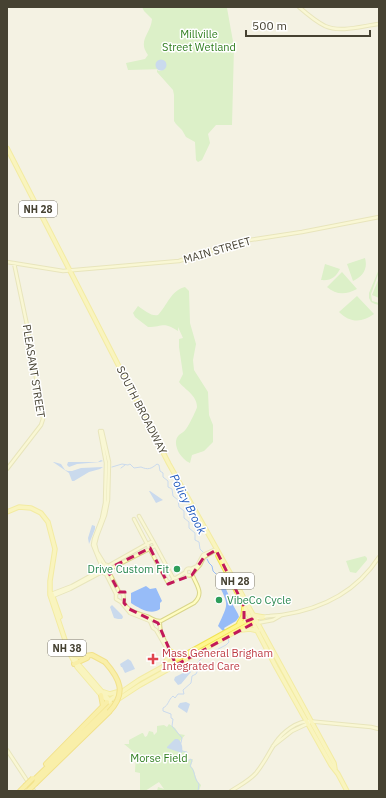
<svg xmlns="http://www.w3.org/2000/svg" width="386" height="798" font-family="'IBM Plex Sans',sans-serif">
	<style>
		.green { fill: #beeda6 }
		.water { fill: #97bcf8 }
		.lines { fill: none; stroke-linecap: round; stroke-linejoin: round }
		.stream { stroke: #97bcf8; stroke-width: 1 }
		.secondary-casing { stroke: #d9d58c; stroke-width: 4.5 }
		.primary-casing { stroke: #f1e353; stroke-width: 5.5 }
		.highway-casing { stroke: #efce21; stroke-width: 6 }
		.secondary { stroke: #fffdc1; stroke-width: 2.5 }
		.primary { stroke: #fff690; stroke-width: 3.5 }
		.highway { stroke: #ffeb62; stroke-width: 4 }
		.highway-bridge-casing { stroke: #efce21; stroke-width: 6; stroke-linecap: butt }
		.highway-bridge { stroke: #ffeb62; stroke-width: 4 }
		.marked { fill: none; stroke: #c2185b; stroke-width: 3; stroke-dasharray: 8 5; stroke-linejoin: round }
		.leisure-dot { fill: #2e9e5b; stroke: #fff; stroke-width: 1.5 }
		.health-dot { fill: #e0444e; stroke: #fff; stroke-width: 1.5 }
		.labels { text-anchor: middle; stroke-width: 3; stroke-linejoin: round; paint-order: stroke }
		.shield { fill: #fff; stroke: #7e7b70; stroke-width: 1 }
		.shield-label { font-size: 10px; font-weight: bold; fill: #464232 }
		.park-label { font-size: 11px; fill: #2f7e1f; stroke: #fff }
		.street-label { font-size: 11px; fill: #464232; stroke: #fff }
		.leisure-label { font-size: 11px; fill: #27864d; stroke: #fff; text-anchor: end }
		.health-label { font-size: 11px; fill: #be3a42; stroke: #fff; text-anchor: start }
		.water-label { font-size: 12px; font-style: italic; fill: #205abe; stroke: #fff }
	</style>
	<rect width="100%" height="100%" fill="#f4f2e3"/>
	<!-- green -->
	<path class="green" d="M142 7H230L227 8 234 47 232 125H216L208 134 210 143 202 160 198 162 196 160 195 142 186 137 182 130 176 124 174 121V95L173 90 157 72V70L159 71 165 69 128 70 126 63 145 59 148 55C137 40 151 34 152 19L144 11Z
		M365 258C368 269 363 276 353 281L347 264Z
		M325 264 340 269C336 277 331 281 321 280Z
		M379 269V272L371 294 372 301 379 303V305L375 304 371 302 369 298V293Z
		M342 272 357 289C346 295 336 295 327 287Z
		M379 278V298L372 295Z
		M185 287 189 291 190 323 196 344 193 360 194 370 208 392 209 415 213 425V442L204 451 192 455 190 463C185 461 182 457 179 453 176 447 174 440 179 435 181 433 184 432 186 429 188 427 197 409 197 407 197 395 185 390 179 382L183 374 179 347V339L183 338 178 327V331C163 321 163 327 148 327L135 317 133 313 138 306C144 310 152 317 158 315 167 306 171 290 185 287Z
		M357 296 374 314C362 323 350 323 339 312Z
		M365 556 367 558V560L356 573 350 572 346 561Z
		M169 724 175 728 179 734 185 735 180 741 182 750 188 754V760L193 759 191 766C197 772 193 778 201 785L199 791H157L158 787 164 789 159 782 145 791H140V773L135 772 136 754 124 744H129V740L142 733H143L145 737 147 736 149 731 153 732 154 735 157 732V726L164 725 167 727Z"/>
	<!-- water -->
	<path class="water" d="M155.5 65a5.5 5.5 0 1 1 11 0a5.5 5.5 0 1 1-11 0Z
		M101 460 103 461 100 462 77 464 69 467 67 465 68 462H98Z
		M53 462H54L61 464 65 470 68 471H72L81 468 103 467 100 469 89 472 74 481H72L69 473Z
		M149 491H150L163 500 156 503Z
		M92 525 95 526V529L89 544 88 538Z
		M222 580 233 605 238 614 239 617 236 621 224 628 225 630 223 631 218 626C229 602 229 606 217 581Z
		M146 586 150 589 156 588 162 601 160 603V609C151 616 139 608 131 603V593Z
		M112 605 122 615 123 617 122 619H118L114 618 110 607Z
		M128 659 131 661 135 669 125 673 122 667H121L120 664Z
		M191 669V672L181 684 178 685 174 680 175 677Z
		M186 702 190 704 187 713 178 707V706L180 703Z
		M175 739H178C182 742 183 748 182 753L167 748V747Z"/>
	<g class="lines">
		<!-- stream -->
		<path class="stream" d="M112 467 122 464 128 465 130 464 134 468 141 467C148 470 151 469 157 464L159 465 160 471 163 473V477L168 481V487L172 489 173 496 178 500 179 507 184 511V518L189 522V528L195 533V540L199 542 200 549 203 552
			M121 468 125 465
			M207 559 209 563 212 566 213 571 218 576 219 582
			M181 743 182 738 172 726 173 719 171 718V714L163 711V708C169 705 168 700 173 696L175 698 178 694H184L183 690 191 683 192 676 196 674 198 670 200 667 198 662 203 657 226 645 229 642 228 639
			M182 751 187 752V761L191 759 192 761 190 766C196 772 193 777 199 784L198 791"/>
		<defs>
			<path id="secondary" d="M299 7C307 14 315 21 325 26 341 33 362 26 379 24
				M7 262 63 271 179 261 237 242 302 232 379 217
				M100 431 106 463 105 503 102 518 94 539 93 545 102 567
				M102 431 109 462 108 500 105 515 97 536 95 544 97 552 105 565
				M7 469 41 425 43 419 28 330 14 263
				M139 516 153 541
				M100.5 569a4.5 4.5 0 1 1 9 0a4.5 4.5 0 1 1-9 0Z
				M108 566 147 544 134 519
				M185.5 572a3.5 3.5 0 1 1 7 0a3.5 3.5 0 1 1-7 0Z
				M110 569 155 546
				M191 569 197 566 203 555 214 550
				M109 572 119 592
				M193 573 200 565 204 557 216 550
				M106 574 116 594V599L121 602 130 613 150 621 153 628 156 630 176 665
				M173 578V581L169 583 167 581 147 544 153 541 173 578H176L186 572
				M51 594 72 586 101 570
				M116 594 119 592 123 594C124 597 123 600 124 603 128 612 138 613 146 616 152 618 155 622 161 621L194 603C205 593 196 585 192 574
				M53 596 70 589 102 572
				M255 618C260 618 265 616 270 616 274 615 278 616 282 615 322 609 357 591 379 557
				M157 621 160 624C159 635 170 650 175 660
				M257 623 273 620 280 616
				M273 746 292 731 309 723
				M7 750 34 791
				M231 791C240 785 249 781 256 773 271 755 272 738 295 725 299 723 302 722 307 721L371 727 379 729"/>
			<path id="primary" d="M7 148 169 464 233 578 334 763 335 769
				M7 512 19 507 31 508 41 513 48 522 55 549 50 581V595L69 652 77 667 101 695 112 704
				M218 556 276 667 331 765 338 774 347 791
				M50 592 52 594 60 617
				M253 615 263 617
				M239 623 243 616 244 607
				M241 630 250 629 258 631
				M170 651 177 654H185
				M72 653 79 665 110 701
				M164 665 168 657 167 649
				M104 692 110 694 117 692
				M117 700 140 685 247 625 254 623
				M107 702 139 680 244 622 252 619"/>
			<path id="highway" d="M72 655 78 657 92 655 105 662
				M74 664 87 658
				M101 695 103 706
				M46 764 107 702
				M34 780 112 704
				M36 783 109 712
				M20 791 25 786"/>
		</defs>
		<!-- secondary casing -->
		<use href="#secondary" class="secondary-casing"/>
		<!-- primary casing -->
		<use href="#primary" class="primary-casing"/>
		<!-- highway casing -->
		<use href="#highway" class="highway-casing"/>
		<!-- secondary -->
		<use href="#secondary" class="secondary"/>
		<!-- primary -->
		<use href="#primary" class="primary"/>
		<!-- highway -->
		<use href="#highway" class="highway"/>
		<defs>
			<path id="highway-bridge" d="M105 662C120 679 127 693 109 712
				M25 786 33 778
				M28 791 36 783"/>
		</defs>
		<!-- highway-bridge casing -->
		<use href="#highway-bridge" class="highway-bridge-casing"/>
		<!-- highway-bridge -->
		<use href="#highway-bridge" class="highway-bridge"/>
	</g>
	<!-- marked area -->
	<path d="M0 0H386V798H0ZM150 548 168 584 192 575 204 557 216 550 244 606V622L252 619 254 623 176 665 158 623 129 609 124 603 125 592H119L109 573 112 567Z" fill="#f4f2e3" fill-opacity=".55" fill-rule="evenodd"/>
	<path class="marked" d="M150 548 168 584 192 575 204 557 216 550 244 606V622L252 619 254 623 176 665 158 623 129 609 124 603 125 592H119L109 573 112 567Z"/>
	<!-- markers -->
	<g class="leisure-dot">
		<circle cx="177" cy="569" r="4"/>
		<circle cx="219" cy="600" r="4"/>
	</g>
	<path class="health-dot" d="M151 653h4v4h4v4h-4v4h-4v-4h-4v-4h4z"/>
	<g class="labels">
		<!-- shield labels -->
		<g class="shield">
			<rect x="19" y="201" width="38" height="16" rx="3"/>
			<rect x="216" y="573" width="38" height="16" rx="3"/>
			<rect x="48" y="640" width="38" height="16" rx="3"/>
		</g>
		<g class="shield-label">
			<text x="38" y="213">NH 28</text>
			<text x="235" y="585">NH 28</text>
			<text x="67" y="652">NH 38</text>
		</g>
		<!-- park labels -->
		<g class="park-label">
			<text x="199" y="38">Millville<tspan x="199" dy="13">Street Wetland</tspan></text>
			<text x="159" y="762">Morse Field</text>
		</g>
		<!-- street labels -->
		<g class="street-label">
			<text transform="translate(217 250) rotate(-16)" y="4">MAIN STREET</text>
			<text transform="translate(34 371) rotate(81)" y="4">PLEASANT STREET</text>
			<text transform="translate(142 410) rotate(63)" y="4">SOUTH BROADWAY</text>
		</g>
		<!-- leisure labels -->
		<g class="leisure-label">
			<text x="169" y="573">Drive Custom Fit</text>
			<text x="227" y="604" text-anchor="start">VibeCo Cycle</text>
		</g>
		<!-- health labels -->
		<g class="health-label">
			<text x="162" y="657">Mass General Brigham<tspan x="162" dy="13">Integrated Care</tspan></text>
		</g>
		<!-- water labels -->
		<g class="water-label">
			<text transform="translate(188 504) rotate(63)" y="4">Policy Brook</text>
		</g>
	</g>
	<!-- border -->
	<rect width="386" height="798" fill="none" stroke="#464232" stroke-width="16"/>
	<!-- scale -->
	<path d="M246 30v6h124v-6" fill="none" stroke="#464232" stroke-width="2"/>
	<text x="252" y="30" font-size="12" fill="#464232" stroke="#ffffff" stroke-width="3" paint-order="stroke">500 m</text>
</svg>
